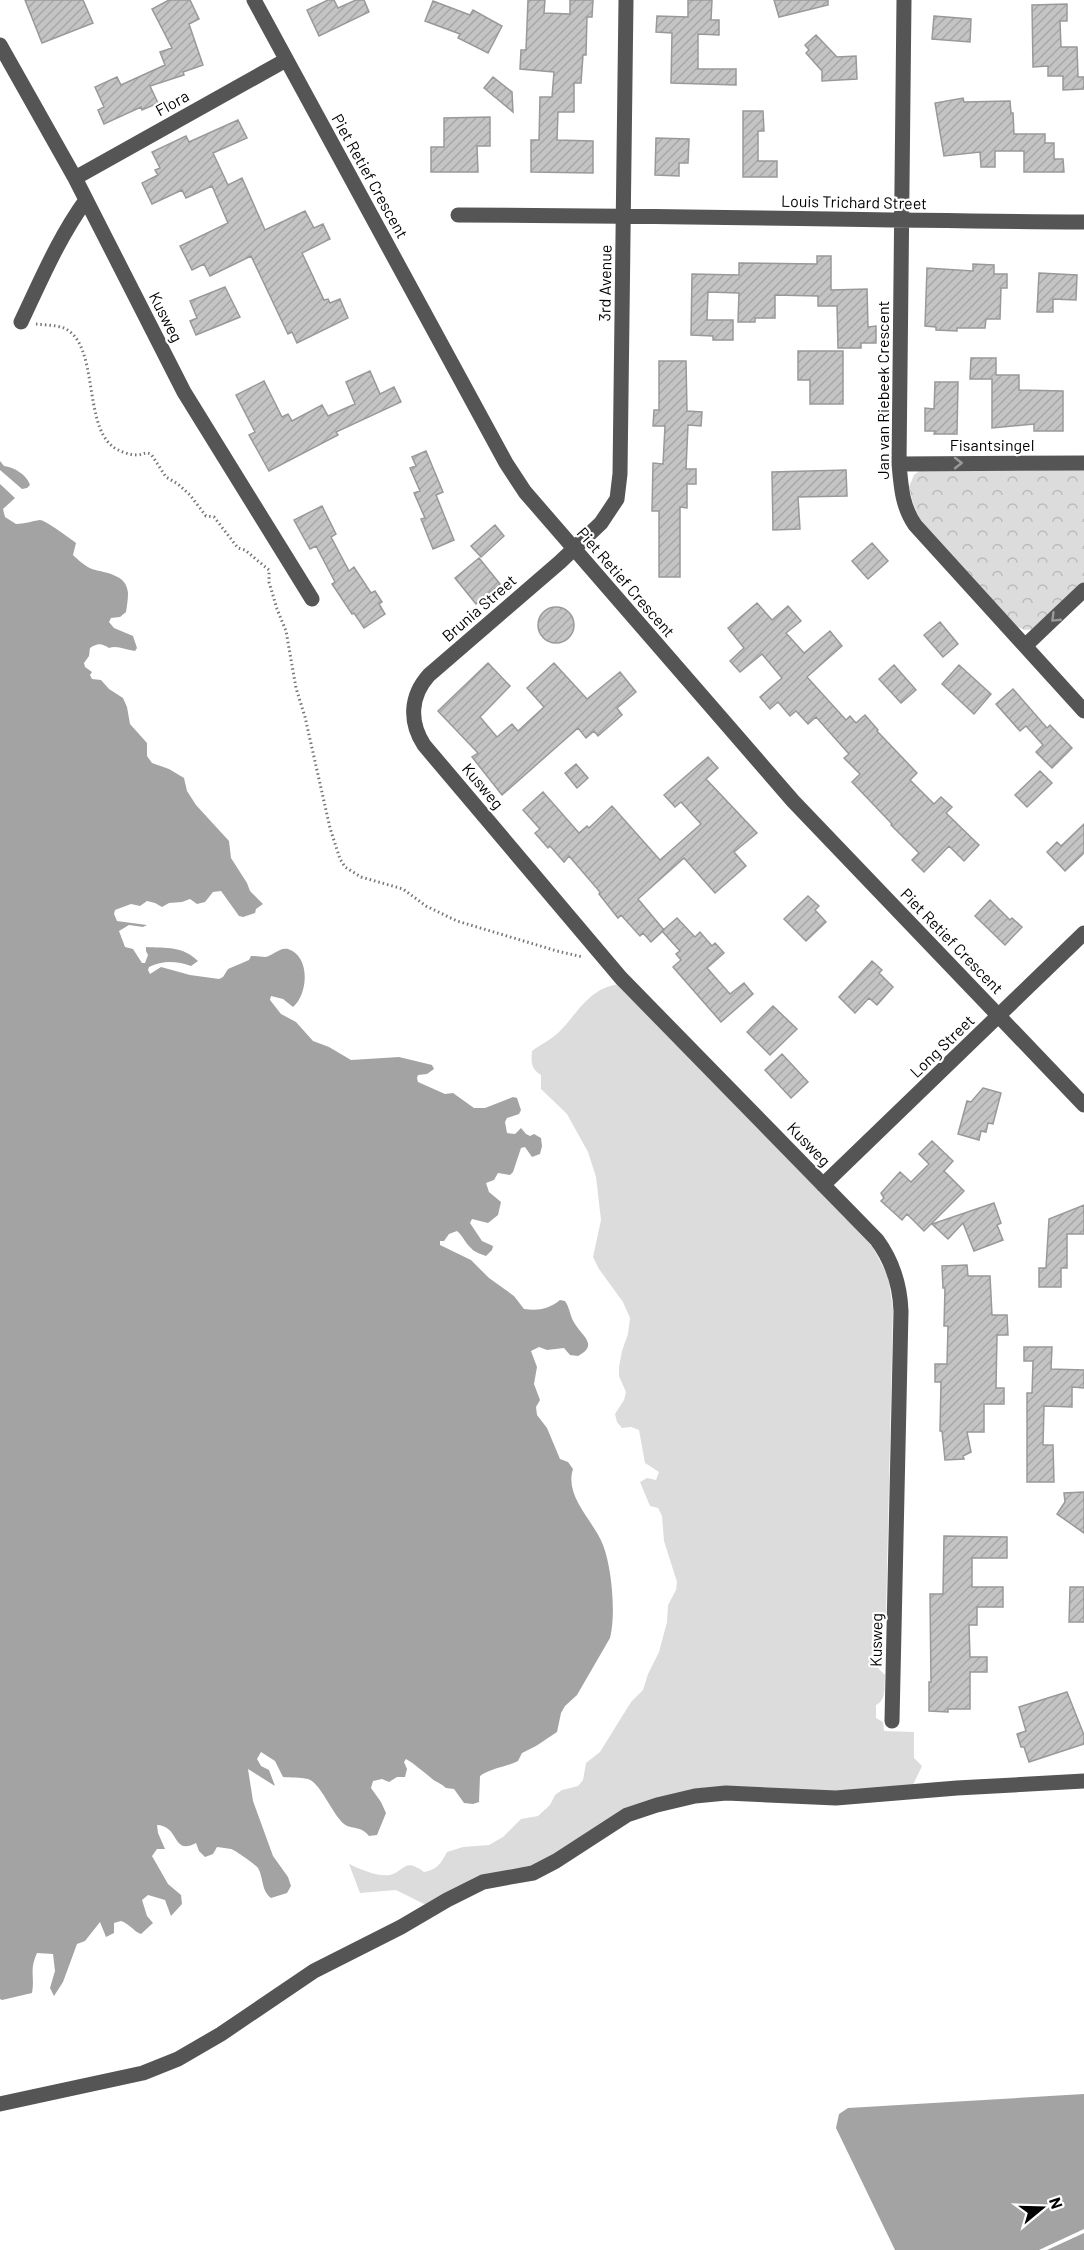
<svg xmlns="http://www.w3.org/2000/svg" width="1084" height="2250" font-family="Barlow,sans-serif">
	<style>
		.grass { fill: #dcdcdc }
		.park { fill: url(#park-crowns) }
		.water { fill: #a3a3a3 }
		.building { fill: url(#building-hatch); stroke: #999; stroke-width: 1.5 }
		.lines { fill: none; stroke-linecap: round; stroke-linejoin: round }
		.path { stroke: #777; stroke-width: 3; stroke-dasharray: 1.5 3; stroke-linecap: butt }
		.minor { stroke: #555; stroke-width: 15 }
		.oneway { stroke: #999 }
		.labels { text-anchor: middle; stroke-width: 4.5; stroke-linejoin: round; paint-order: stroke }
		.street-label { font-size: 16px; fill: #000; stroke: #fff }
	</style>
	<defs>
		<pattern id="park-crowns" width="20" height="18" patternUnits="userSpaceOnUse" patternTransform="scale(1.5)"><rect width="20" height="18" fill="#dcdcdc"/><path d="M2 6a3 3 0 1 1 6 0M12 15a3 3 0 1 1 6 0" fill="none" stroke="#bbb"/></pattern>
		<pattern id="building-hatch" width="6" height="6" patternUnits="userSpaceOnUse" patternTransform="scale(1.5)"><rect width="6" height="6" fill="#c4c4c4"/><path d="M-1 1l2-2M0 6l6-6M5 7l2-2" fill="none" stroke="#a7a7a7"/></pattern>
	</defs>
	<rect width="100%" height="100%" fill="#fff"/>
	<!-- grass -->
	<path class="grass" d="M619 984 872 1246 888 1276 893 1309 886 1615 880 1622 878 1668 885 1675C884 1686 887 1700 876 1705V1718L883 1722 884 1731 914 1732V1758L922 1766 912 1787 635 1806 548 1860 428 1906 396 1890 360 1893 349 1864C360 1869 377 1877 390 1875 405 1871 404 1857 424 1872 437 1870 441 1863 447 1852L463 1847 489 1845 503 1837 521 1819 538 1816 550 1805 555 1795 562 1790 578 1786 583 1780 586 1763 600 1752 631 1702 643 1690 648 1674 659 1652 667 1622 668 1605 676 1590 677 1582 664 1541 662 1516 658 1508 650 1506 640 1482 647 1478 656 1480 659 1472 645 1463 639 1430 631 1427 622 1428 617 1422 615 1414 624 1400 626 1392 619 1376V1367L622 1351 628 1334 630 1318 623 1302 599 1269 593 1257 601 1220 596 1177 588 1152 567 1114 541 1089V1075C531 1069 531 1062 532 1051 541 1044 551 1040 559 1032 578 1013 589 988 619 984Z"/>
	<!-- park -->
	<path class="park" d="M1084 468V584L1036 629 1025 630 1016 626 922 525 913 503 909 487 914 475 919 471Z"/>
	<!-- water -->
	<path class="water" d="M0 461 4 466C14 467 27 475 30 485L27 488 22 489 0 470Z
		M0 484 15 498 3 509 5 517 16 524C24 524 32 521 40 520 45 520 71 539 76 543L73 555C77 559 86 567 92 569 105 573 127 574 128 593 128 599 127 606 126 612L120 617 111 618 109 622 114 628 133 636 137 648 135 651C126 650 117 645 109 648 101 643 98 643 90 648L89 656 84 663 85 667 92 672 90 675 92 679 101 680 109 689 123 698 127 707 130 724 147 743V756L152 763 169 769 184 778 187 791 196 805 229 841 231 858 247 883 250 891 263 904 256 909 255 913 243 917 239 916 221 891 213 892 205 902 197 904 190 899 182 902 169 903 162 907 155 903 147 901 140 906 131 904 115 910 114 914 117 921 147 925 143 927 129 925 119 931 125 947 133 949 142 963H145L148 955 146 951V947C166 948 183 946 198 961L191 966C177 961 163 960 149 967L148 970 150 974 161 967 190 975 219 979 223 977 228 969 249 960 251 956C256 956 261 957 265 957 273 956 279 947 288 949 311 956 308 995 293 1007L283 999 271 996 270 1000 281 1014 296 1022 313 1041 329 1047 351 1060 399 1057 428 1064 432 1065 434 1069 427 1074 418 1075 417 1078 418 1082 445 1094 453 1093 474 1108H485L513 1097 517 1098 521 1110 519 1114 507 1118 505 1122 507 1133 515 1134 521 1128 526 1134 530 1136 534 1134 541 1138 542 1146 540 1154 532 1157 525 1147 521 1148 513 1172 510 1175 498 1173 494 1180 486 1183 489 1192 501 1202 498 1215 488 1223 472 1219 470 1223 482 1241 493 1246 492 1250 486 1256C481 1254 474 1252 471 1248 465 1243 463 1236 457 1231L449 1234 444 1241H440V1245L471 1260 489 1278 514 1296 524 1309C538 1311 549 1309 560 1300L565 1301C570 1308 570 1317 575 1324 582 1336 599 1345 578 1356L570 1355 564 1348 547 1350 539 1347 531 1351 537 1367 534 1384 540 1400 536 1407 537 1415 547 1428 560 1459 568 1462 573 1469C564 1497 594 1521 603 1545 612 1568 616 1615 610 1638L577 1695 565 1706 561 1713 557 1732 536 1746 522 1753 518 1761C506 1767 491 1768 480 1776L479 1802 473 1804 464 1803 454 1789 446 1788C441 1783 435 1782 430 1777 422 1771 415 1764 406 1759L404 1762 407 1769 405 1777H397L389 1782 382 1779 373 1781 371 1788 381 1802 386 1813 377 1835 369 1836C360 1825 352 1830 344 1824 332 1814 320 1782 308 1779 300 1777 291 1778 283 1777L275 1761 261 1752 257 1759 261 1766 269 1770 275 1786 248 1769 253 1801 273 1856 288 1877 291 1886 287 1893 271 1898C261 1890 264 1879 258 1868 256 1865 235 1850 231 1849 227 1848 222 1848 217 1847L213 1854 205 1857 199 1851 196 1843C172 1856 180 1826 157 1825L158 1833 165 1849H157L152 1856 168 1884 181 1895 182 1904 171 1916 165 1900 148 1895 142 1900 147 1916 153 1923 141 1934C133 1931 130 1924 121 1921L114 1923V1933L106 1937 100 1922 85 1941 77 1944 63 1982 54 1996 50 1988 55 1971 53 1954 37 1953C29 1971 35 1976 32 1993L2 2000 0 1999Z
		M1084 2094V2229L1039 2250H895L836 2128 839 2114 848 2108Z
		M1084 2233V2250H1047Z"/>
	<!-- building -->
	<path class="building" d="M25 0H83L93 23 42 43Z
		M169 0H190L199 19 189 24 203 65 183 72 184 75 150 86 158 103 142 110 141 107 104 124 98 110 104 107 95 87 117 77 121 85 165 65 160 52 172 48 152 9Z
		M328 0H334L338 8 356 0H364L369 12 319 36 307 10Z
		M528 0H545L544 13 570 14V0H593L592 17H587L586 55H583L581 83H574V112H558L557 140 593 141V173L531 172V140H539L540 97H552L554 72 520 69 521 50H526Z
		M688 0H712L711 20H719V35L698 34V69H736V85L671 83 672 33 656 32 657 16 688 17Z
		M774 0H828V5L779 17Z
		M433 1 470 15 473 10 502 26 488 53 458 38 460 34 425 21Z
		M1067 4V21H1060L1061 47H1077L1078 77H1084V89L1063 90V76H1048V66L1033 67 1032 5Z
		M934 16 971 19 970 42 932 39Z
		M816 35 837 57 856 56 857 79 822 81V71L806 53 809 50 805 45Z
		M493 77 512 92 513 112 484 88Z
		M963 98 964 102 1010 101 1011 113H1013L1014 134H1045V143H1054V159H1063L1064 172H1024V151H995V167H981L980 152 944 156 935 103Z
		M743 111H763L764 131H758V161H777V177H743Z
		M490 117V146H477L478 172H431V147H444V118Z
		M238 120 247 138 213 153 228 185 242 178 265 230 305 211 314 228 323 224 330 239 302 253 324 300 328 299 330 303 340 299 348 318 297 343 292 332 288 334 251 256 210 276 204 264 192 270 180 246 228 223 212 186 186 198 182 190 152 204 142 183 158 175 155 170 160 168 152 152 186 136 189 142Z
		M656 138 689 139 688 163H679V176L655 175Z
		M817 256H831V290L867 289 868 327 876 326V343H861V348H838L837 306H818V296L775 295V318H755V322H738L739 293 708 292 707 320H733V340H713V336L691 335 692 274 739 275V263L817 264Z
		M973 264 994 265V274H1007V288H1001L1000 319H986L985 328H957V331L936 330V327L925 326 927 268 973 271Z
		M1039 273 1077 275 1076 300 1053 299V312H1037Z
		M225 287 240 317 196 335 190 321 197 318 190 301Z
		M798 351H843V404H810V380H798Z
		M971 358H996V375H1019V390L1063 391V431H1034V424L992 428V379H970Z
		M659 361H686L687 411 702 412 701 426 688 425 686 469H696V484H687V508L680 507V577H659V511H652L653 463 663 464 665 426H653L654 410H659Z
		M370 371 380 394 394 387 401 402 336 432 338 435 269 471 249 435 255 432 236 395 264 381 282 417 288 414 292 421 322 405 328 416 355 404 346 382Z
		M935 382H958L957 434H934L935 431H925V408L934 409Z
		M426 451 443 492 436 495 454 540 433 549 421 519 425 518 414 493 420 491 410 468 416 466 412 457Z
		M846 470 847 496 798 497 800 529 773 530 772 472Z
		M322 506 336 534 331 537 349 571 354 567 371 593 375 591 382 602 379 604 385 614 364 628 354 613 352 614 332 584 335 582 316 546 310 549 294 520Z
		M495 525 504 536 481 557 471 546Z
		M872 543 888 561 868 579 852 561Z
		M479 558 500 584 476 604 455 578Z
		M757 603 772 620 788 606 801 621 786 633 804 653 830 631 842 646 807 677 846 720 850 716 856 723 865 715 878 730 877 731 917 773 910 780 934 804 941 797 952 807 946 813 979 845 964 861 949 846 924 872 912 860 919 853 891 825 892 824 852 782 860 774 844 758 849 754 816 717 808 724 796 711 790 716 778 702 770 709 760 697 782 678 762 654 740 672 730 661 744 648 728 628Z
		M538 625a18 18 0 1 1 36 0a18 18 0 1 1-36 0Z
		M940 622 958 644 943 657 924 635Z
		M488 663 510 686 480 717 497 737 512 724 518 731 544 707 527 688 554 663 587 699 620 672 636 692 617 708 622 715 598 736 594 731 586 738 578 728 502 795 472 757 478 753 438 711Z
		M894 665 916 690 901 703 879 679Z
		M959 665 991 694 974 714 942 684Z
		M1013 689 1047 728 1050 725 1072 748 1052 768 1036 752 1043 745 1026 726 1020 731 996 704Z
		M708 757 718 768 706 779 757 833 734 852 746 866 715 893 684 858 638 899 664 930 651 942 643 933 640 936 621 915 618 918 599 894 600 892 569 856 564 862 550 846 548 848 535 833 540 829 523 810 543 792 579 833 587 826 589 828 612 806 660 860 701 824 681 802 675 807 664 795Z
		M576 764 588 778 577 788 565 773Z
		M1040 771 1052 783 1027 807 1015 795Z
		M1084 824V853L1065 871 1047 852 1057 842 1061 846Z
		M808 896 819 906 815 910 826 922 806 941 784 919Z
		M990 900 1010 920 1012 918 1022 927 1005 945 975 916Z
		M677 918 695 937 700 932 712 946 715 943 724 953 707 968 730 994 744 983 753 994 721 1022 673 967 681 960 676 954 680 951 662 931Z
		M872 961 882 970 879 973 893 987 877 1005 869 998 855 1013 839 997Z
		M773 1006 797 1029 770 1055 747 1032Z
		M782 1054 808 1082 791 1098 765 1070Z
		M983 1088 1001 1093 993 1124 988 1123 986 1132 981 1131 979 1140 958 1134 967 1101 971 1102Z
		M932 1141 953 1161 944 1171 964 1191 924 1231 907 1214 902 1220 881 1201 884 1198 881 1193 900 1172 911 1182 929 1164 919 1154Z
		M994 1203 1001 1223 997 1225 1003 1240 974 1251 963 1223 948 1239 932 1224Z
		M1084 1205V1234H1067V1268H1061V1287H1039V1268H1046L1049 1219Z
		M967 1265 968 1276H990L992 1315H1007L1008 1335H997L996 1388H1004V1404H984V1432H967L971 1452 963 1456 964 1459 945 1460 942 1431H940L941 1382H935V1364H947L948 1326H944L945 1288H943L942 1266Z
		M1024 1347H1052L1051 1369 1084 1370V1388L1072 1387V1407L1044 1406 1043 1445H1053L1054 1482H1027V1393H1032L1033 1361H1024Z
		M1084 1492V1533L1057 1514 1065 1502 1064 1493Z
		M944 1536 1007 1537V1558H972V1587H1003V1607H977V1625H969L970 1657H987V1672H970V1709H948V1712L929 1711V1682H931L930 1594H943Z
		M1070 1587H1084V1622H1069Z
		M1067 1692 1084 1735V1744L1029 1762 1024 1747H1021L1017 1734 1026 1731 1019 1707Z"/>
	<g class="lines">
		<!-- path -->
		<path class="path" d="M36 324C45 325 56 325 64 328 99 344 83 422 112 446 118 451 129 455 138 455 144 454 145 452 151 454L166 477 178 484 190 495 206 516 214 517 238 548 245 550 269 570V582L277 609 286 631 296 688 305 717 330 828 340 859 345 867 361 877 403 889 426 906 457 921 557 951 583 957"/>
		<!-- minor -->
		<path class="minor" d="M254 0 506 463 525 492 793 801 1084 1105
			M626 0 620 474 617 499 601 523 560 562 429 675C410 696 409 722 424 745L621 978 877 1240C893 1262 900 1284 901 1311L892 1721
			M904 0 899 464C901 486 902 506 915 525L1084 711
			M0 45 75 178 184 392 312 599
			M75 178 286 60
			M458 215C667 215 875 221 1084 222
			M21 322C41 280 59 237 86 200
			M899 464 1084 463
			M1025 646 1084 590
			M823 1185 1084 933
			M0 2104 143 2073 178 2059 221 2034 314 1971 401 1927 447 1900 483 1882 533 1873 556 1861 627 1815 657 1805 695 1796 726 1793 836 1798 957 1788 1084 1781"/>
	</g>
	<!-- one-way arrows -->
	<defs><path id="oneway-chevron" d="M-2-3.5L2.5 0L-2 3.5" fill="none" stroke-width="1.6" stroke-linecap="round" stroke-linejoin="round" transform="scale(1.5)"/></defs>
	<g class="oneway">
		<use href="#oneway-chevron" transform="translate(958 463)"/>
		<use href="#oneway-chevron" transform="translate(1055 618) rotate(136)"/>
	</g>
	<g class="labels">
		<!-- street labels -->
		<g class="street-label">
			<text transform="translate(172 103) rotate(-29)" y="6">Flora</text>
			<text transform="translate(370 176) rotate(61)" y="6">Piet Retief Crescent</text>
			<text transform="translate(854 202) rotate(1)" y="6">Louis Trichard Street</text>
			<text transform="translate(605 283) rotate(-89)" y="6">3rd Avenue</text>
			<text transform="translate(166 317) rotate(63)" y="6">Kusweg</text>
			<text transform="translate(883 390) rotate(-90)" y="6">Jan van Riebeek Crescent</text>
			<text x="992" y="451">Fisantsingel</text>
			<text transform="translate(626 582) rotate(49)" y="6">Piet Retief Crescent</text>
			<text transform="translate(479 608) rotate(-41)" y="6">Brunia Street</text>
			<text transform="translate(483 786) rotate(50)" y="6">Kusweg</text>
			<text transform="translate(952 941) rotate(46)" y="6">Piet Retief Crescent</text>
			<text transform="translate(942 1046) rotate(-44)" y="6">Long Street</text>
			<text transform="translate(809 1144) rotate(46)" y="6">Kusweg</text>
			<text transform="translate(876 1640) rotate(-89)" y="6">Kusweg</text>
		</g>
	</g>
	<!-- north arrow -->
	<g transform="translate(1042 2208) rotate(71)" stroke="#ffffff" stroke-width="4.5" paint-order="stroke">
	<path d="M0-4.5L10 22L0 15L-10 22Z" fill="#000000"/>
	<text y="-9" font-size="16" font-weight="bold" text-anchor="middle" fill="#000000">N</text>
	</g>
</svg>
